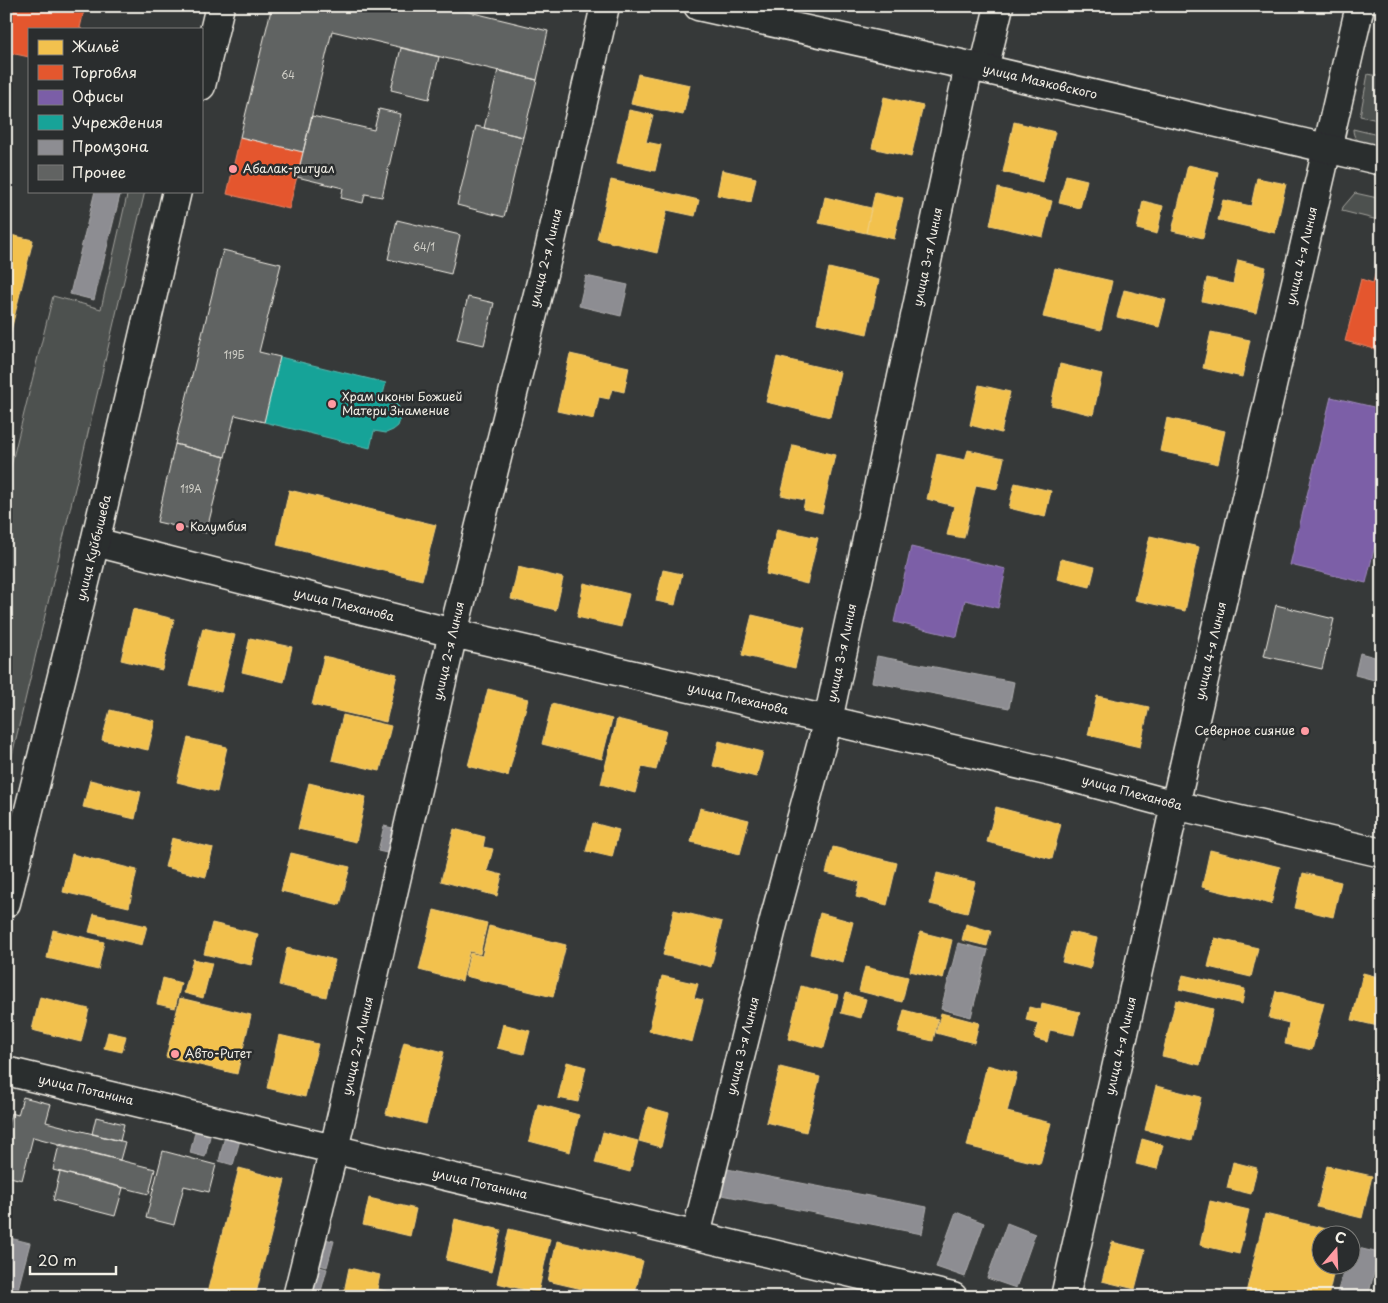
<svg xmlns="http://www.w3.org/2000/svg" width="1388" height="1303" font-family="'Playpen Sans',sans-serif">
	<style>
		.green { fill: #4e514f; stroke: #a1a19c }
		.homes { fill: #f2c14e; stroke: #f3cf7c }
		.shops { fill: #e4572e; stroke: #e98566 }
		.offices { fill: #7b5ea7; stroke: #9f8aba }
		.public { fill: #17a398; stroke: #59bab0 }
		.industry { fill: #8d8d92; stroke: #acabac }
		.building { fill: #616362; stroke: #f4f1e8 }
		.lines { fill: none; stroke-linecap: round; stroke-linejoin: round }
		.minor-casing { stroke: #f4f1e8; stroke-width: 31 }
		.secondary-casing { stroke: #f4f1e8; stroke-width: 31 }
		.minor { stroke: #2a2d2e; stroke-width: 28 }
		.secondary { stroke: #2a2d2e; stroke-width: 28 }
		.poi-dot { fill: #ff9aa2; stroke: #2a2d2e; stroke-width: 2 }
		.labels { text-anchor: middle; stroke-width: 5; stroke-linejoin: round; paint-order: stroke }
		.number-label { font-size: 10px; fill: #cfcec6 }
		.street-label { font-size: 12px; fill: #f4f1e8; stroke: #2a2d2e }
		.poi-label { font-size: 12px; fill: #f4f1e8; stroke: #2a2d2e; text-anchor: start }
	</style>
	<rect width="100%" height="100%" fill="#363939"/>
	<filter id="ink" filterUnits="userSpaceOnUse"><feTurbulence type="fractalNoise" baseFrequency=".02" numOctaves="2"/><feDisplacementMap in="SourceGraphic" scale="10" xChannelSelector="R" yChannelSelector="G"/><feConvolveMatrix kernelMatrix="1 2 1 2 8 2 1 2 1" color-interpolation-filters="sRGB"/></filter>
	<g filter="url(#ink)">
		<!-- green -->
		<path class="green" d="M1368 74 1382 77V121L1360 116Z
			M1353 129 1382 136V147C1369 144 1353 145 1353 129Z
			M128 191H145L6 781V486L53 296 101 309Z
			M1355 193 1382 199V221L1342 211 1343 207Z"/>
		<!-- homes -->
		<path class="homes" d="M638 74 690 85 683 115 631 104Z
			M884 97 923 106 911 157 872 148Z
			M629 110 653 115 646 142 661 145 655 171 617 163Z
			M1014 122 1055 132 1043 182 1003 172Z
			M1188 165 1218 172 1203 238 1172 231Z
			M722 170 756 178 751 202 717 195Z
			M1066 175 1087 180 1080 208 1059 203Z
			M1257 178 1286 184 1275 233 1218 220 1223 200 1251 206Z
			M611 180 699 200 695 216 667 210 657 253 597 239Z
			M998 188 1052 201 1043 237 990 225Z
			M875 192 903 198 894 239 866 233Z
			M825 197 871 208 866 233 819 223Z
			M1143 201 1163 206 1157 234 1137 229Z
			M6 234 33 240 6 351Z
			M1238 260 1266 267 1256 313 1202 301 1207 278 1233 284Z
			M829 268 879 280 867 334 817 323Z
			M1055 268 1112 281 1101 330 1043 317Z
			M1124 290 1166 300 1159 327 1117 317Z
			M1211 332 1250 340 1242 377 1203 368Z
			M570 354 629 367 624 392 612 389 609 399 599 397 594 419 557 411Z
			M777 357 840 372 830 417 766 402Z
			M1060 364 1102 374 1093 415 1051 405Z
			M979 385 1010 392 1001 433 970 425Z
			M1167 418 1225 431 1218 464 1160 451Z
			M793 445 835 455 822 513 803 509 805 500 781 495Z
			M968 450 1004 458 997 489 976 485 964 538 947 535 954 506 927 499 937 454 965 460Z
			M1015 483 1051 491 1045 517 1009 508Z
			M289 490 436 525 422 580 277 545Z
			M777 529 818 538 807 584 766 574Z
			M1150 536 1199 547 1185 611 1135 600Z
			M1061 559 1095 567 1090 587 1057 579Z
			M518 567 563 578 556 610 511 599Z
			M663 570 682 574 675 605 656 601Z
			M584 583 629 594 621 627 577 617Z
			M133 609 174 619 162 670 121 660Z
			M752 615 805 627 795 668 742 655Z
			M203 628 235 635 221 692 189 685Z
			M250 638 292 647 284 682 242 672Z
			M324 656 397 674 386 722 312 705Z
			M488 689 528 699 508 776 468 766Z
			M1097 696 1149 707 1140 747 1088 735Z
			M552 704 612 719 602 759 542 744Z
			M110 710 155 721 148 750 102 740Z
			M343 715 391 726 380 771 332 760Z
			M617 719 666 731 656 770 642 767 635 793 601 784Z
			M188 738 227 747 217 792 177 782Z
			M719 741 763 752 756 777 713 766Z
			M90 780 141 792 135 819 83 807Z
			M309 783 366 797 356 842 298 829Z
			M996 807 1061 824 1052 859 987 842Z
			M700 808 749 820 740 854 691 842Z
			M593 823 619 830 612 857 586 851Z
			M454 829 485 837 483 847 493 849 487 871 502 875 497 896 441 881Z
			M172 838 213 848 206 877 165 867Z
			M833 847 897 863 887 905 856 897 860 882 826 873Z
			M1210 850 1280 867 1271 904 1202 887Z
			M291 853 350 867 340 905 281 891Z
			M72 854 137 870 129 907 63 892Z
			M937 873 975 882 967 913 930 904Z
			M1303 873 1341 882 1333 917 1295 908Z
			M434 910 487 923 480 954 469 951 462 981 419 970Z
			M674 910 722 922 711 967 663 955Z
			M820 913 853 922 843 962 810 954Z
			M94 914 147 926 142 945 89 932Z
			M212 923 258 934 251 965 204 954Z
			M966 924 991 931 987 946 962 940Z
			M489 926 566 945 553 997 465 976 470 953 482 956Z
			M53 930 104 942 98 970 47 958Z
			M920 932 952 940 943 979 910 971Z
			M1070 932 1097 938 1090 969 1062 962Z
			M1215 938 1258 948 1251 977 1208 967Z
			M287 948 335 960 326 997 279 985Z
			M193 959 212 963 203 998 184 993Z
			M865 967 908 977 902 1002 859 991Z
			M1363 973 1382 978V1027L1352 1020Z
			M1183 975 1245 989 1242 1004 1179 989Z
			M662 976 698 984 694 998 703 1000 692 1042 649 1031Z
			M163 978 181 983 175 1008 157 1004Z
			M801 986 838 995 824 1048 788 1039Z
			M1276 991 1324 1003 1312 1050 1285 1044 1289 1023 1269 1018Z
			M846 993 866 999 861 1018 841 1013Z
			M40 997 89 1009 81 1042 32 1030Z
			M180 998 251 1015 237 1074 166 1057Z
			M1176 1000 1213 1009 1200 1065 1162 1056Z
			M1042 1003 1080 1012 1074 1035 1050 1030 1047 1042 1034 1038 1038 1023 1026 1020 1029 1007 1041 1010Z
			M904 1010 938 1019 933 1041 898 1033Z
			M941 1013 979 1023 974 1043 936 1033Z
			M503 1024 530 1031 524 1054 497 1048Z
			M108 1032 126 1036 122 1052 104 1048Z
			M279 1035 318 1044 305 1097 267 1088Z
			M404 1042 444 1052 426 1124 386 1114Z
			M567 1062 586 1067 578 1102 558 1098Z
			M987 1065 1017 1073 1007 1112 1051 1123 1040 1164 967 1146Z
			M780 1067 820 1077 806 1132 766 1122Z
			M1156 1086 1201 1097 1191 1141 1145 1130Z
			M538 1104 579 1115 570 1152 529 1141Z
			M648 1107 669 1113 661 1147 639 1141Z
			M603 1132 638 1141 630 1172 595 1163Z
			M1142 1139 1163 1145 1157 1169 1136 1164Z
			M1233 1162 1257 1168 1251 1194 1227 1188Z
			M1327 1166 1372 1176 1362 1218 1317 1207Z
			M239 1168 285 1180 255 1297H206Z
			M369 1198 416 1209 410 1236 363 1225Z
			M1210 1201 1249 1210 1239 1254 1200 1245Z
			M1265 1214 1343 1233V1236H1320V1266H1335L1328 1297H1245Z
			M455 1219 501 1230 491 1272 446 1260Z
			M509 1229 550 1239 538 1293 497 1283Z
			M557 1241 643 1261 634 1297H616L548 1281Z
			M1112 1242 1145 1250 1135 1289 1102 1281Z
			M349 1268 380 1275 377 1289 390 1292 389 1297H343Z"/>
		<!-- shops -->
		<path class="shops" d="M6 6H85L80 28 82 29H29V57L6 52Z
			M240 137 303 152 289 209 227 194Z
			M1381 251H1382V351L1345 341 1361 279 1373 283Z"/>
		<!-- offices -->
		<path class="offices" d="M1331 397 1382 409V533L1378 532 1366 583 1290 565Z
			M911 547 1006 569 998 608 965 600 957 637 894 622Z"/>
		<!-- public -->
		<path class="public" d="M280 357 386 383 382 398 394 402 399 407 401 413 400 420 398 426 393 430 386 433 374 431 370 448 264 422Z"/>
		<!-- industry -->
		<path class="industry" d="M95 191H121L94 300 70 294Z
			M586 276 628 285 621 316 579 306Z
			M1360 653 1382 659V682L1355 675Z
			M877 656 1014 682 1009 708 872 682Z
			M384 826 397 829 391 854 378 851Z
			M958 943 988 950 971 1017 941 1009Z
			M196 1128 211 1132 205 1157 190 1153Z
			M225 1136 240 1140 233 1165 219 1161Z
			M722 1168 927 1207 922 1234 717 1194Z
			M956 1212 984 1223 965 1277 936 1267Z
			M1007 1223 1035 1234 1016 1288 987 1278Z
			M6 1237 30 1243 16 1297H6Z
			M319 1238 334 1241 327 1267 313 1263Z
			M1350 1246 1379 1253 1368 1297H1336L1345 1266H1350Z
			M312 1265 327 1269 320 1295 305 1292Z"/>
		<!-- building -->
		<path class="building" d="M272 6H445L548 31 537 80 332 31 303 152 240 137Z
			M401 48 439 57 429 99 391 90Z
			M498 70 537 80 523 137 484 128Z
			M379 109 401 114 382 197 365 194 363 203 341 198 343 188 297 177 312 116 374 130Z
			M476 126 523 137 504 217 457 205Z
			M397 220 460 235 451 274 388 259Z
			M223 250 281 264 259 352 280 357 264 422 235 415 225 457 175 444Z
			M468 297 494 303 484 345 457 339Z
			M175 444 225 457 206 533 157 522Z
			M1276 605 1334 619 1322 669 1264 656Z
			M23 1097 51 1104 46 1122 125 1142 120 1160 33 1137 22 1180 6 1176V1132L11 1113 18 1115Z
			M96 1117 124 1124 120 1141 92 1134Z
			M59 1145 155 1169 149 1194 53 1170Z
			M163 1151 216 1165 209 1192 184 1186 174 1225 146 1218Z
			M60 1172 123 1188 115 1216 53 1200Z"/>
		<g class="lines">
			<defs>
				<path id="minor" d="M984 69 999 6
					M95 542 453 633 1051 772 1175 805 1382 853
					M6 1071 953 1297
					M696 1235 775 916 828 720 969 66
					M297 1297 334 1149 453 633 549 250 605 6
					M1065 1297 1175 805 1360 6"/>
				<path id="secondary" d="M698 6 984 69 1382 161
					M201 86 220 6
					M6 903 95 542 177 191"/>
			</defs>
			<!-- minor casing -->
			<use href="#minor" class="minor-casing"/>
			<!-- secondary casing -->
			<use href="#secondary" class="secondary-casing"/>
			<!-- minor -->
			<use href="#minor" class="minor"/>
			<!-- secondary -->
			<use href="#secondary" class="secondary"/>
		</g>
	</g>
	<!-- markers -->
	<g class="poi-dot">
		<circle cx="233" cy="169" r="5"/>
		<circle cx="332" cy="404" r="5"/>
		<circle cx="180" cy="527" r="5"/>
		<circle cx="1305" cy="731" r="5"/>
		<circle cx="175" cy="1054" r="5"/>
	</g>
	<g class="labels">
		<!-- number labels -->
		<g class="number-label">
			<text x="288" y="79">64</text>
			<text x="424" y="251">64/1</text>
			<text x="234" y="359">119Б</text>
			<text x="191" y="493">119А</text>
		</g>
		<!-- street labels -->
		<g class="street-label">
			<text transform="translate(1040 82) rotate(13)" y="4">улица Маяковского</text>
			<text transform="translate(1302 256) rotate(-77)" y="4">улица 4-я Линия</text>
			<text transform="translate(928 257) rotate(-78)" y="4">улица 3-я Линия</text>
			<text transform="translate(546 258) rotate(-76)" y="4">улица 2-я Линия</text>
			<text transform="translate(94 548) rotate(-76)" y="4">улица Куйбышева</text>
			<text transform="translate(344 605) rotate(14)" y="4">улица Плеханова</text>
			<text transform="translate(449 651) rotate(-77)" y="4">улица 2-я Линия</text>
			<text transform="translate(1211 651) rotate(-77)" y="4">улица 4-я Линия</text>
			<text transform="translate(842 653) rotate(-78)" y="4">улица 3-я Линия</text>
			<text transform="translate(738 699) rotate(13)" y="4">улица Плеханова</text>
			<text transform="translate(1132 793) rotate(15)" y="4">улица Плеханова</text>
			<text transform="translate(358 1046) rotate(-77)" y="4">улица 2-я Линия</text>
			<text transform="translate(743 1046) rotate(-76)" y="4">улица 3-я Линия</text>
			<text transform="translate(1121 1046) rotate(-77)" y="4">улица 4-я Линия</text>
			<text transform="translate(86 1090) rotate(13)" y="4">улица Потанина</text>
			<text transform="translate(480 1184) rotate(13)" y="4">улица Потанина</text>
		</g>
		<!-- poi labels -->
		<g class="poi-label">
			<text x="243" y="173">Абалак-ритуал</text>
			<text x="342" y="401">Храм иконы Божией<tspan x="342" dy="14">Матери Знамение</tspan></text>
			<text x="190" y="531">Колумбия</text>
			<text x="1295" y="735" text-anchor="end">Северное сияние</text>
			<text x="185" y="1058">Авто-Ритет</text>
		</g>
	</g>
	<!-- margin -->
	<rect width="1388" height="1303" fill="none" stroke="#2a2d2e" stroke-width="25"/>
	<rect x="12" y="12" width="1363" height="1278" fill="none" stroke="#f4f1e8" stroke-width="2" filter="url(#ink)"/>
	<!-- legend -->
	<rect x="28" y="28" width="175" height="165" fill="#2a2d2e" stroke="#7b7b78"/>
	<rect x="38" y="40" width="25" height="15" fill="#f2c14e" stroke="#7b7b78"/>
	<text x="72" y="52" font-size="15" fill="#f4f1e8">Жильё</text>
	<rect x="38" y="65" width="25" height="15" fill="#e4572e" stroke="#7b7b78"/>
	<text x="72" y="78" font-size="15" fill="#f4f1e8">Торговля</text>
	<rect x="38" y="90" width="25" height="15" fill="#7b5ea7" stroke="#7b7b78"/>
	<text x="72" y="102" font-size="15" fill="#f4f1e8">Офисы</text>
	<rect x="38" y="115" width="25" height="15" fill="#17a398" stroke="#7b7b78"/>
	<text x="72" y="128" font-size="15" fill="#f4f1e8">Учреждения</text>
	<rect x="38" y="140" width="25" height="15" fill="#8d8d92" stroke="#7b7b78"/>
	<text x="72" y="152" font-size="15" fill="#f4f1e8">Промзона</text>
	<rect x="38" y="165" width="25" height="15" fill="#616362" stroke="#7b7b78"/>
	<text x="72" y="178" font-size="15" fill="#f4f1e8">Прочее</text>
	<!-- north arrow -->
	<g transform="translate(1336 1250) rotate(19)"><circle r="24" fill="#2a2d2e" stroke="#7b7b78"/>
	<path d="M0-4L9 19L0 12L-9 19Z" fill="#ff9aa2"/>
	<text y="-8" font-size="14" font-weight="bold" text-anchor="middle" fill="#f4f1e8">С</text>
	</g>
	<!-- scale -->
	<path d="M30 1266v8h86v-8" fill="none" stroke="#f4f1e8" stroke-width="2.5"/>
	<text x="38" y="1266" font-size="15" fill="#f4f1e8" stroke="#2a2d2e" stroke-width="4" paint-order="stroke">20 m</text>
</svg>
